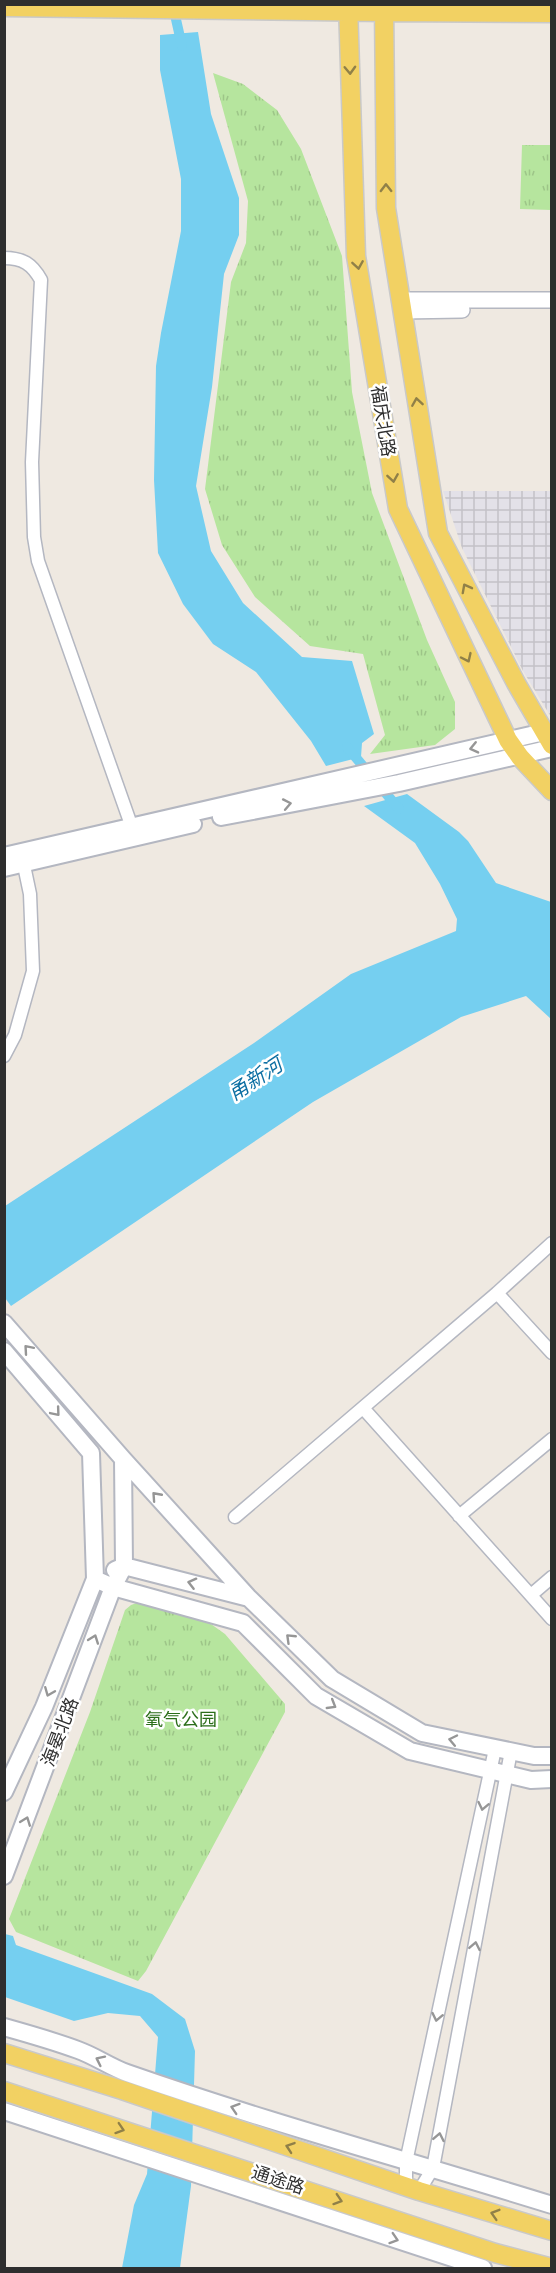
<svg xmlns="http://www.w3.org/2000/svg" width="556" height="2273" font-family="'Golos Text','Noto Sans SC',sans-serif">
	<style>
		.industrial { fill: url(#industrial-grid) }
		.grass { fill: url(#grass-tufts) }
		.water { fill: #75cff0 }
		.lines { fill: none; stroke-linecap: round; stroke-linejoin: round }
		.canal { stroke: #75cff0; stroke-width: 10 }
		.minor-casing { stroke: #b4b7c1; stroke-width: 15 }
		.tertiary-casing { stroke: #b4b7c1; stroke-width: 18 }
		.secondary-casing { stroke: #b4b7c1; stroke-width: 20 }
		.primary-casing { stroke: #c9c9c9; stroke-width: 21 }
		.minor { stroke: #fff; stroke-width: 12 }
		.tertiary { stroke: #fff; stroke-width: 15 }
		.secondary { stroke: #fff; stroke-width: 16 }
		.primary { stroke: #f2d163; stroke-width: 18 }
		.oneway { stroke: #908048 }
		.oneway2 { stroke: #969696 }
		.labels { text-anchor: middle; stroke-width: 5; stroke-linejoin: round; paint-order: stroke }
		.street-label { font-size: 18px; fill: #2e2e2e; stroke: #fff }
		.park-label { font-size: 18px; fill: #2c6e1b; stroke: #fff }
		.water-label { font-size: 20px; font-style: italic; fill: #0d6fa3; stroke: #fff }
	</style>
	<defs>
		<pattern id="industrial-grid" width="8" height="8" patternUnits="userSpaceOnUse" patternTransform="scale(1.5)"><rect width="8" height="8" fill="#e3e1e8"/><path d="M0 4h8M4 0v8" fill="none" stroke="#c3c1c7"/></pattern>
		<pattern id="grass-tufts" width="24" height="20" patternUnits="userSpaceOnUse" patternTransform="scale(1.5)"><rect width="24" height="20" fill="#b6e59e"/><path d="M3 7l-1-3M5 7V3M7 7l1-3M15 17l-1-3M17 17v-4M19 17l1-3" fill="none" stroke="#9dc588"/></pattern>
	</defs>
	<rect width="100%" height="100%" fill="#efe9e1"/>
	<!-- industrial -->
	<path class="industrial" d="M443 491H551V717L523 671 462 548Z"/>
	<!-- grass -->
	<path class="grass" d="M213 73 243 84 277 110 301 149 342 256 352 392 372 493 427 640 455 702V729L435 745 370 754 385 735 363 654 310 646 255 597 222 545 205 489 231 282 246 243 248 201Z
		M522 145H551V210L520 209Z
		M159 1595 177 1600 225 1634 285 1704V1712L146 1971 138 1981 16 1932 9 1919 90 1712 125 1610 131 1605Z"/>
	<!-- water -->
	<path class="water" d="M198 32 211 114 239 198V235L224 274 212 387 196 486 211 551 243 603 302 657 352 661 374 734 362 743 361 757 326 766 311 741 256 672 213 644 183 604 158 553 154 480 156 366 161 333 181 231V179L160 70V35Z
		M407 794 459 832 468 841 496 883 551 902V1019L526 996 461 1017 313 1102 11 1306 5 1298V1206L254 1043 351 974 456 931 457 919 440 884 415 843 364 806Z
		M5 1934 13 1936 16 1945 152 1994 185 2019 195 2051 191 2186 180 2268H122L134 2205 147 2174 158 2037 140 2016 108 2013 74 2021 5 1997Z"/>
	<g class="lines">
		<!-- canal -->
		<path class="canal" d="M173 6 182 46
			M347 747 399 809"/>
		<defs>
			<path id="minor" d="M4 258C23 258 32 264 41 280L32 462 34 537 38 561 129 819 132 834
				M4 1056 15 1035 33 971 30 894 22 856
				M497 1293 552 1353
				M363 1408 552 1619
				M459 1516 552 1439
				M235 1517 497 1293 552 1243
				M531 1595 552 1577
				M406 2187V2162L495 1749
				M419 2191 433 2168 511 1751"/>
			<path id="tertiary" d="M401 300H552
				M402 311 462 310"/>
			<path id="secondary" d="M221 817 399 783 552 748
				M4 856 544 732H552
				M4 868 193 824
				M4 1323 123 1459 249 1598 332 1679 422 1733 534 1756H552
				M4 1351 91 1453 95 1579 44 1707 4 1792
				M115 1570 124 1566 249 1598
				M95 1579 113 1587 243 1623 316 1696 410 1751 531 1780 552 1779
				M4 1876 113 1587 124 1566 123 1459
				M4 2027C29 2034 54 2041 78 2050 95 2056 110 2067 127 2073 267 2122 410 2161 552 2205
				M4 2111 483 2268"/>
			<path id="primary" d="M348 4 356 256 398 509 508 740 520 757 552 791
				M384 4 386 208 438 533 516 683 552 745
				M4 7 384 12 552 13
				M4 2053 122 2090 419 2191 552 2231
				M4 2091 495 2253 552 2268"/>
		</defs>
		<!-- minor casing -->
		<use href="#minor" class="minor-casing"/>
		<!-- tertiary casing -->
		<use href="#tertiary" class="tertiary-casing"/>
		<!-- secondary casing -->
		<use href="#secondary" class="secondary-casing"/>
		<!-- primary casing -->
		<use href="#primary" class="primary-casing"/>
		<!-- minor -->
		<use href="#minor" class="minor"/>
		<!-- tertiary -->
		<use href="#tertiary" class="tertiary"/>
		<!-- secondary -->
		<use href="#secondary" class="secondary"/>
		<!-- primary -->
		<use href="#primary" class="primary"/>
	</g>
	<!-- one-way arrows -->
	<defs><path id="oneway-chevron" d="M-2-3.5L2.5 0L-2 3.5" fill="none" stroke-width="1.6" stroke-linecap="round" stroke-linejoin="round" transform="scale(1.5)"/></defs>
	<g class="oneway">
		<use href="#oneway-chevron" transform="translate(350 70) rotate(88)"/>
		<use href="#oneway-chevron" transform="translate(386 188) rotate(-91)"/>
		<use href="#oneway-chevron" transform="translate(358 265) rotate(81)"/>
		<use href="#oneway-chevron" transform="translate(417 402) rotate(-99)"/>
		<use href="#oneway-chevron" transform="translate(393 478) rotate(81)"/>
		<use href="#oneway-chevron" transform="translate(466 588) rotate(-118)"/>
		<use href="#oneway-chevron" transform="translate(467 658) rotate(65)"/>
		<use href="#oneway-chevron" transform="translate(120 2129) rotate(18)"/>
		<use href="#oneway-chevron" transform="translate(290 2147) rotate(-161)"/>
		<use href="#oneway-chevron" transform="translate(338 2200) rotate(18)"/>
		<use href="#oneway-chevron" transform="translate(495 2214) rotate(-163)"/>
	</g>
	<g class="oneway2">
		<use href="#oneway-chevron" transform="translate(474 748) rotate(167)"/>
		<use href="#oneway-chevron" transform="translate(287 804) rotate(-11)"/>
		<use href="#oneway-chevron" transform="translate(28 1349) rotate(-131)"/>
		<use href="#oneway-chevron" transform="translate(56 1412) rotate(50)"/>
		<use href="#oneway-chevron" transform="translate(156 1496) rotate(-132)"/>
		<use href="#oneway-chevron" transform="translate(192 1583) rotate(-166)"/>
		<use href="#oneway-chevron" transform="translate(290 1638) rotate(-136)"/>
		<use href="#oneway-chevron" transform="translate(94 1639) rotate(-70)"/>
		<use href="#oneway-chevron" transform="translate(49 1692) rotate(112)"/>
		<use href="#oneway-chevron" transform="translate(332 1705) rotate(31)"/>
		<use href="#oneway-chevron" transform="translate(453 1740) rotate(-168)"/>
		<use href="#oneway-chevron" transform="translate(483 1806) rotate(102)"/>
		<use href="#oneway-chevron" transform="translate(26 1821) rotate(-69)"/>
		<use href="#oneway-chevron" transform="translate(475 1946) rotate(-79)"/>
		<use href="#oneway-chevron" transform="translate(437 2017) rotate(102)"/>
		<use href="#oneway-chevron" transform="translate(100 2060) rotate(-154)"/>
		<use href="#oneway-chevron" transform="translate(235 2108) rotate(-162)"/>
		<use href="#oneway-chevron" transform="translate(439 2137) rotate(-79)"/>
		<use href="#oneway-chevron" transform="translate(394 2239) rotate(18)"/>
	</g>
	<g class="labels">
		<!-- street labels -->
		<g class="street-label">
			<text transform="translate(383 421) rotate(81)" y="6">福庆北路</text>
			<text transform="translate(60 1732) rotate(-69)" y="6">海晏北路</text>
			<text transform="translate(278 2180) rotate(18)" y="6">通途路</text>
		</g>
		<!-- park labels -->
		<g class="park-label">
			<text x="181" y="1726">氧气公园</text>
		</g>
		<!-- water labels -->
		<g class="water-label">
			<text transform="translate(255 1079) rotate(-33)" y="7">甬新河</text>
		</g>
	</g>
	<!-- border -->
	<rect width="556" height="2273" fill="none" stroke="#2e2e2e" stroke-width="12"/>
</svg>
